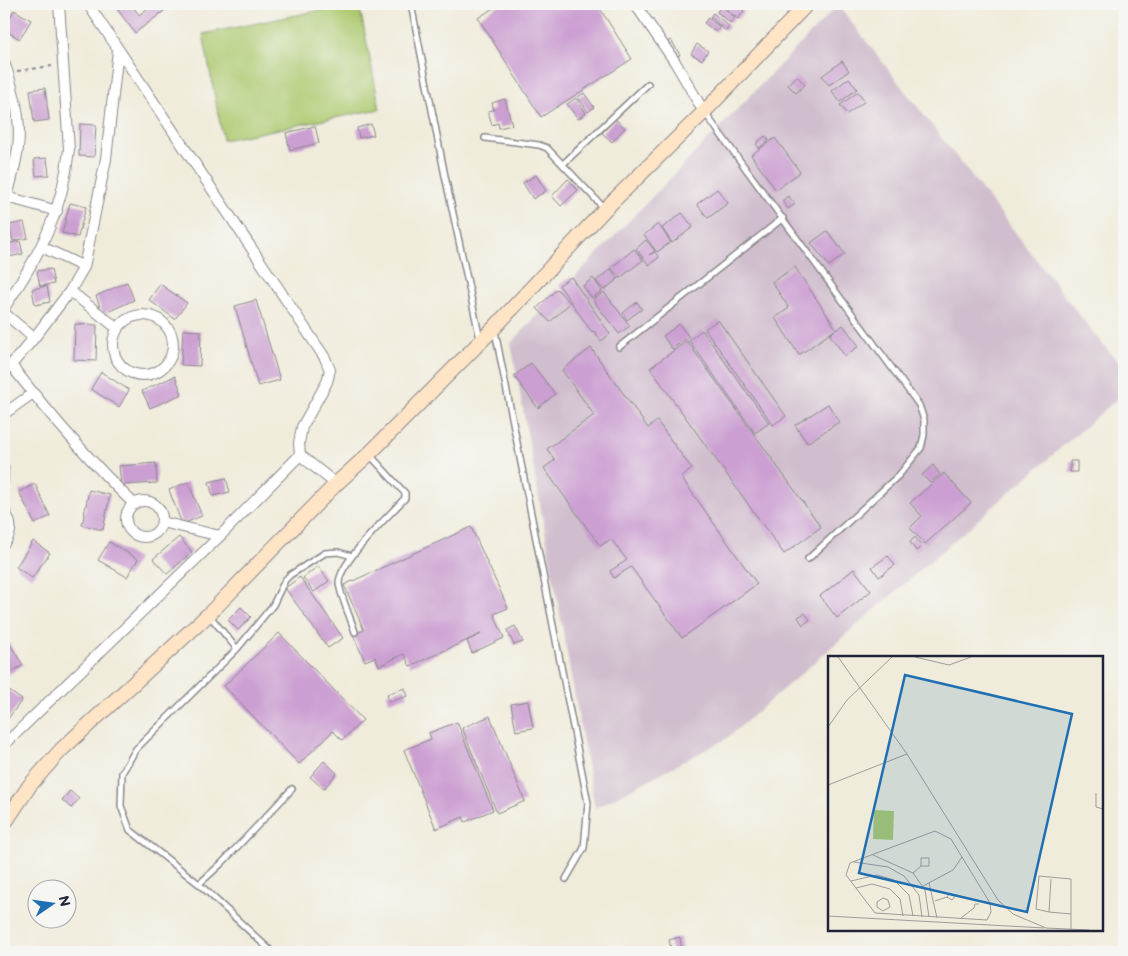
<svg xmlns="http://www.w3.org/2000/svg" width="1128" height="956" font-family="'Balsamiq Sans',sans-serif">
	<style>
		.industrial { fill: #d0bdcd }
		.green { fill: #adca71; stroke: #687656 }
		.building { fill: #cb9fd1 }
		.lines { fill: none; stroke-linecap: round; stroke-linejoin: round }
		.service-casing { stroke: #89878b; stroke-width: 8 }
		.minor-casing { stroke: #89878b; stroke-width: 12 }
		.secondary-casing { stroke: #89878b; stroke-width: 16 }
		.path { stroke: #89878b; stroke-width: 2; stroke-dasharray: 4 4; stroke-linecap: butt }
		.service { stroke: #fff; stroke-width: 5 }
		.minor { stroke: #fff; stroke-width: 10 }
		.secondary { stroke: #ffe4c6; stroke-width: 14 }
		.inset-road { fill: none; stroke: #9e9b9b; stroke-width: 1 }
		.view { fill: #1f6fb2; fill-opacity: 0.15; stroke: #1f6fb2; stroke-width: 2.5 }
		.inset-edge { fill: none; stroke: #22223b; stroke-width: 2.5 }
	</style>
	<rect width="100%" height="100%" fill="#f6f6f2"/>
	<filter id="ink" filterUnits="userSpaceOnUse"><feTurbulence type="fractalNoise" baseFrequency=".02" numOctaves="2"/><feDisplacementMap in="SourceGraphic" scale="10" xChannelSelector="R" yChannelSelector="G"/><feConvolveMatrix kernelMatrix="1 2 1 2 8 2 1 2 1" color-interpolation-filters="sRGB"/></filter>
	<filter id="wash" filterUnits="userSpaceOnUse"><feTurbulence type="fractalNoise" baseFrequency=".0096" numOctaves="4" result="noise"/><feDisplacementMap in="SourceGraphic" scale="20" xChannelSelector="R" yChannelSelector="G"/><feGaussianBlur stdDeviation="1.12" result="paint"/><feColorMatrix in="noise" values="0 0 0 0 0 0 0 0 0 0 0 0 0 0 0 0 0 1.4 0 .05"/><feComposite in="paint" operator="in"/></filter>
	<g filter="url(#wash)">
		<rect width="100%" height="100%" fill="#f0ecdb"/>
		<!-- industrial -->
		<path class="industrial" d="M838 5 1102 344 1124 367V393L726 739 595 808 511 343Z"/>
		<!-- green -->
		<path class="green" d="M351 4H359L380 109 223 140 203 34Z"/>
		<g id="blocks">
			<!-- building -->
			<path class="building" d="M123 4H131L139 15 153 4H166L169 7 135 33 117 9Z
				M500 4H597L632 59 541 117 478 18Z
				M732 4H735L744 11 738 19 727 10Z
				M721 6 735 17 730 23 717 12Z
				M14 10 31 20 20 39 4 30Z
				M713 13 729 26 726 31 710 17Z
				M708 18 720 27 716 32 704 23Z
				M671 40 680 55 675 58 666 42Z
				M697 44 708 51 702 60 691 54Z
				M842 61 849 71 829 85 822 76Z
				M797 76 805 85 796 93 788 85Z
				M849 78 857 89 840 102 832 91Z
				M45 88 49 120 34 122 30 90Z
				M858 92 865 101 847 114 840 105Z
				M584 93 594 107 588 112 578 97Z
				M576 98 586 113 578 119 567 104Z
				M505 99 512 125 499 128 498 123 492 125 488 111 494 110 492 103Z
				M615 119 625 128 612 142 602 133Z
				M80 124 96 125 94 157 79 156Z
				M371 124 374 135 359 138 357 128Z
				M315 126 319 143 290 150 286 133Z
				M765 136 769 140 759 148 756 144Z
				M775 138 800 172 776 190 751 155Z
				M47 158 49 175 36 176 34 159Z
				M536 175 546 191 533 199 523 183Z
				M568 179 578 190 561 206 552 196Z
				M717 189 728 203 708 218 697 204Z
				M788 196 795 204 788 209 782 201Z
				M70 203 86 207 78 237 62 233Z
				M682 213 693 227 672 243 662 228Z
				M24 222 28 238 13 241 9 225Z
				M658 224 671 242 657 252 644 235Z
				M827 231 845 254 829 266 811 243Z
				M646 240 655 251 649 255 655 252 659 257 649 265 636 249Z
				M20 241 23 254 9 257 6 244Z
				M634 249 643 260 620 278 611 268Z
				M795 267 837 330 843 325 859 346 845 356 830 335 835 330 799 355 775 318 789 308 772 282Z
				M51 269 54 284 40 286 37 271Z
				M611 269 618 279 604 290 596 281Z
				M571 277 610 334 601 341 594 331 592 332 559 285Z
				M593 278 602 291 592 298 583 286Z
				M127 282 134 300 103 314 96 296Z
				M160 284 187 303 175 319 149 300Z
				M47 286 50 302 35 305 32 289Z
				M557 289 570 303 550 322 537 308Z
				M604 292 630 326 619 334 593 300Z
				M256 300 280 380 258 386 235 306Z
				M637 302 642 309 627 320 623 313Z
				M718 320 786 416 773 425 705 329Z
				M75 324 97 325 96 361 74 360Z
				M679 324 689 337 672 349 663 336Z
				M183 330 201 331 200 366 181 365Z
				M702 330 769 423 755 433 689 340Z
				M687 341 821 527 784 554 650 368Z
				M591 348 648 428 657 421 692 469 681 477 757 584 682 638 631 567 614 578 610 571 627 560 611 539 600 546 544 468 555 460 547 449 594 415 562 370Z
				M531 363 555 394 538 408 514 376Z
				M101 372 129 390 119 407 91 389Z
				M175 376 182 394 150 408 142 391Z
				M828 404 839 422 807 443 795 425Z
				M1070 461H1077V472H1070Z
				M156 463 157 483 121 485 119 466Z
				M4 465H9L8 484H4Z
				M933 465 940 474 930 483 922 475Z
				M944 473 971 503 925 544 910 528 922 516 910 503Z
				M226 478 230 492 213 496 209 482Z
				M188 482 202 516 182 524 169 490Z
				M35 484 50 516 35 524 19 492Z
				M89 490 110 495 103 530 82 525Z
				M471 527 508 608 494 614 504 638 472 653 467 641 481 634 410 666 404 654 379 666 375 657 365 661 353 635 364 630 344 585Z
				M179 537 192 552 167 574 153 559Z
				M915 537 922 546 916 551 910 542Z
				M33 541 50 553 32 578 16 567Z
				M109 542 138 559 127 577 98 560Z
				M888 556 895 565 879 577 872 567Z
				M318 566 329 581 314 592 303 578Z
				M854 569 871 591 837 618 820 596Z
				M300 577 343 638 328 648 285 588Z
				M241 607 251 617 238 630 228 620Z
				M805 613 810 620 803 625 798 617Z
				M515 626 523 642 514 645 507 630Z
				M279 633 363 720 342 740 333 731 299 764 224 686Z
				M4 635 23 665 9 674 4 666Z
				M405 688 408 696 389 702 387 694Z
				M8 690 22 700 4 724V695Z
				M528 701 533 728 516 731 511 704Z
				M490 716 525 801 497 813 462 728Z
				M457 722 493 810 465 822 463 817 436 829 404 750 431 739 429 733Z
				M324 761 337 773 324 789 310 777Z
				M70 791 79 799 71 808 62 800Z
				M680 937 682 952H672L669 940Z"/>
		</g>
	</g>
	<g filter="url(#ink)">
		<use href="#blocks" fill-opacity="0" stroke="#89878b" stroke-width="1"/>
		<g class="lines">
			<defs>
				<path id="service" d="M411 4 445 176 480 339
					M705 113 919 405 924 420V435L921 448 899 475 808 559
					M485 138 539 145 547 148 605 209
					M563 164 648 84
					M495 331 588 803 584 848 566 879
					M619 347 783 218
					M209 615 237 649 136 749 122 773 121 806 130 830 199 884 222 863 292 789
					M355 632C351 619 340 595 339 583 339 562 390 515 405 498V493L401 489 370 455
					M237 649 273 605 285 580 290 575 325 553 338 552 352 556
					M199 884 272 952"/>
				<path id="minor" d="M88 4 325 358 330 370 327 382 302 427 299 443 300 455 336 484
					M635 4 675 62 704 112
					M4 62C13 88 22 119 18 147 16 164 11 181 7 197L4 204
					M7 197 57 211
					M42 247 84 267
					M70 291 117 328
					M4 308C39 256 63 212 69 149L59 4
					M4 313 34 338
					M113 345a30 30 0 1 1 60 0a30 30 0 1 1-60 0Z
					M11 365C49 414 90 461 134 504
					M4 370 11 365 34 338 70 291 84 267 106 159 118 50
					M4 414 33 393
					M126 519a18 18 0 1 1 36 0a18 18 0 1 1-36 0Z
					M4 511C12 522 13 532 4 543
					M162 522 220 536
					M4 745 220 536 300 455"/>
				<path id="secondary" d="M4 824 30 785 61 750 209 614 336 484 369 454 494 328 605 209 704 112 807 4"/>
			</defs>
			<!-- service casing -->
			<use href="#service" class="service-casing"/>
			<!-- minor casing -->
			<use href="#minor" class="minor-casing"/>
			<!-- secondary casing -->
			<use href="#secondary" class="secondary-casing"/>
			<!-- path -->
			<path class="path" d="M17 71 52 66"/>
			<!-- service -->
			<use href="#service" class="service"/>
			<!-- minor -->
			<use href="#minor" class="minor"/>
			<!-- secondary -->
			<use href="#secondary" class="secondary"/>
		</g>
	</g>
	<!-- overview -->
	<g transform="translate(828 656)">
		<rect width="275" height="275" fill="#f0ecdb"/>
		<path d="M46 154 66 155 65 184 45 183Z" fill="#adca71"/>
		<path class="inset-road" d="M10 1 79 98 170 244 185 258 218 272 261 274M87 1 121 9 143 1M0 71 19 44 64 1M0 129 79 98M268 137V151L275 153M107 175 123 183 162 247 163 256 159 264 47 257 18 219 22 207ZM45 199 85 217 97 234 101 261M26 206 60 211 76 220 91 239 94 261M85 217 93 210H101V202H93V210M223 223 221 256 243 258M23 225 49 219 66 224 81 239 85 260M101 227 109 262M95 230 125 214 134 201M28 232 44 228 62 233 72 243 75 260M107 245 119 241 122 237 127 240 124 244 119 241M55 255 49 251V246L55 242 60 244M55 255 62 251 60 244M221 256 208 253 211 220 243 223V273M0 260 216 272M133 262 146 252 147 248H151"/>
		<path class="view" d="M77 19 244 58 199 256 31 217Z"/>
		<rect width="275" height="275" class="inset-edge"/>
	</g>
	<!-- margin -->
	<rect width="1128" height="956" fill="none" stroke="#f6f6f2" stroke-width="20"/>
	<!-- north arrow -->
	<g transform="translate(52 904) rotate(77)"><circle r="24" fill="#f6f6f2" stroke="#a1a1a9"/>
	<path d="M0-4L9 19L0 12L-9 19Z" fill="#1f6fb2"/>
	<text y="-8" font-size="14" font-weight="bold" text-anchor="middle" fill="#22223b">N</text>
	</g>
</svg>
